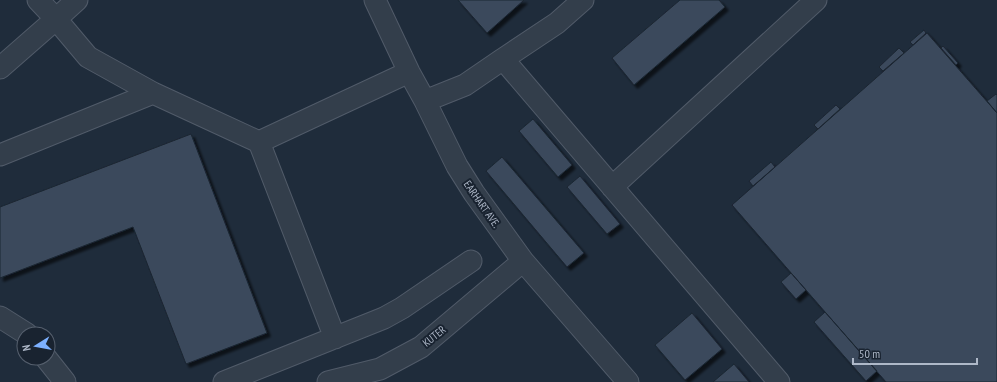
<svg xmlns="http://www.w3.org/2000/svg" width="997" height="382" font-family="'PT Sans Narrow',sans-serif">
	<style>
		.building { fill: #3b4a5b; stroke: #1b2532; filter: url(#shadow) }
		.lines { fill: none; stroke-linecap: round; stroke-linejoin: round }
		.minor-casing { stroke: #515b69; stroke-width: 23 }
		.minor { stroke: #333e4b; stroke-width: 21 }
		.labels { text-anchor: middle; stroke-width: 4; stroke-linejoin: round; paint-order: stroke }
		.street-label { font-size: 11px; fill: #aeb8c8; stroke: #192330 }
	</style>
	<defs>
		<filter id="shadow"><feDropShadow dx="3.5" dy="3.5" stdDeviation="1" flood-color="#0009"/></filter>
	</defs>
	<rect width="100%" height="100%" fill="#1f2c3b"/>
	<!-- building -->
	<path class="building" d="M458 0H524L487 33Z
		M680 0H719L725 7 634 85 612 58Z
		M924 30 926 33 913 45 910 42Z
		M927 33 997 113V382H886L732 205Z
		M943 46 958 63 956 65 941 48Z
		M899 48 904 53 883 71 879 67Z
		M996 94 997 95V113L987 101Z
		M836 105 840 109 818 129 814 125Z
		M533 119 572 165 558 177 519 131Z
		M191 134 267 333 186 364 133 227 0 278V207Z
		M502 157 584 253 567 267 486 171Z
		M771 162 775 167 753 186 749 181Z
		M580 176 620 224 607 234 567 187Z
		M791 273 806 290 796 299 781 282Z
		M825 312 877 371 866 381 814 322Z
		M692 313 722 349 685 380 655 345Z
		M734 364 749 382H713Z"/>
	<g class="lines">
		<defs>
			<path id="minor" d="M38 0 56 19 88 57 153 93 259 142 335 338
				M375 0 409 72 425 101 457 166 474 193 523 261 628 382
				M503 59 557 23 583 0
				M0 68 56 19 77 0
				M425 101 465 85 503 59 779 382
				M259 142 409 72
				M0 155 153 93
				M612 187 816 0
				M0 317 27 334
				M46 358 65 382
				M224 382 384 318 402 308 471 261
				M328 382 380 369 421 347 523 261"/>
		</defs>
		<!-- minor casing -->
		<use href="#minor" class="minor-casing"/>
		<!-- minor -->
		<use href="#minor" class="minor"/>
	</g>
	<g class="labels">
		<!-- street labels -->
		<g class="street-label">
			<text transform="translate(482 204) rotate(55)" y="4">EARHART AVE.</text>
			<text transform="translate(434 336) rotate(-39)" y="4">KUTER</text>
		</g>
	</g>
	<!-- north arrow -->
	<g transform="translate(36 346) rotate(259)"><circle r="19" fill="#192330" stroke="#555f6d"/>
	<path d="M0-3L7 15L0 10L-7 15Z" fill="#7cb0ff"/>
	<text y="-6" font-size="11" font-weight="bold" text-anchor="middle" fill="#aeb8c8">N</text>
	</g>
	<!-- scale -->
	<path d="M853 358v6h124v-6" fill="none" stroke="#aeb8c8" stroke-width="2"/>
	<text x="859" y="358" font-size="12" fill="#aeb8c8" stroke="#192330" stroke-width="3" paint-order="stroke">50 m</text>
</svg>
